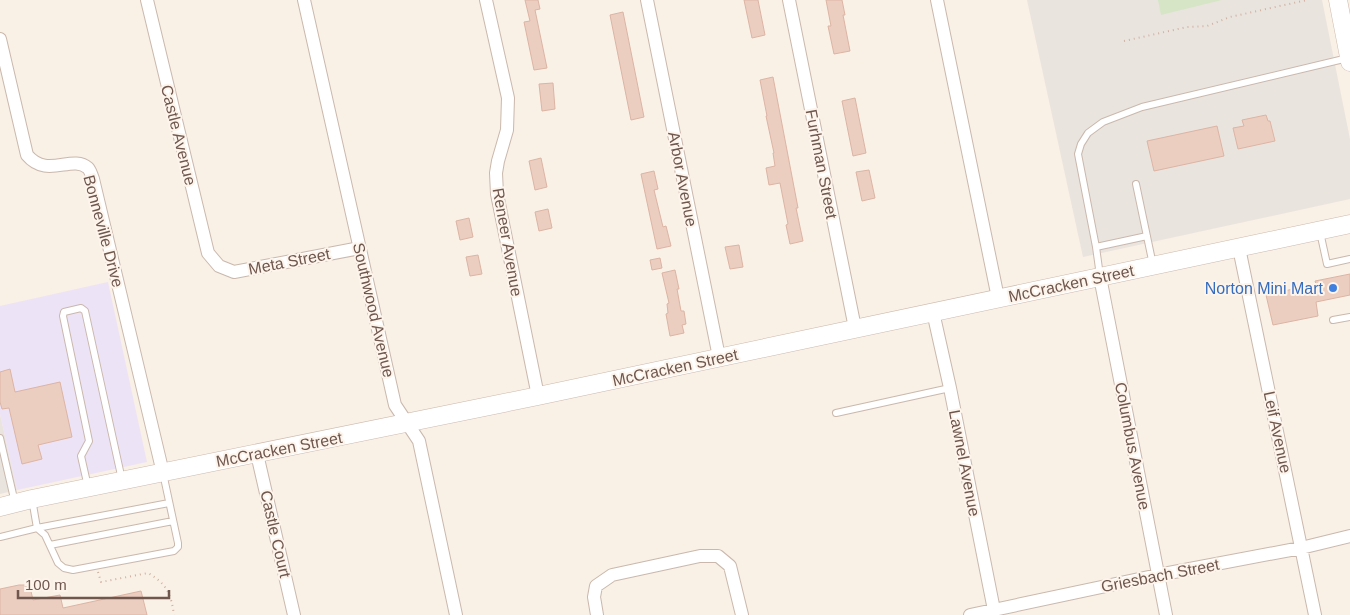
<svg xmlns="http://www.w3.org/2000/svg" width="1350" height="615" font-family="Arial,sans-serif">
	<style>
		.industrial { fill: #eae4df }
		.education { fill: #ede3f6 }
		.green { fill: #d6e5c6 }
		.building { fill: #eccec1; stroke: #dcb4a3 }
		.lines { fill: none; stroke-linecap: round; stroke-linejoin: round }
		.lane-casing { stroke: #cab8ad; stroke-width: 8 }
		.street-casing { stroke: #cab8ad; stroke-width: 14 }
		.secondary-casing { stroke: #ceb9ae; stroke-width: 19 }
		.path { stroke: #d0b1a4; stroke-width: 2; stroke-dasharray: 1 4; stroke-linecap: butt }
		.lane { stroke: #fff; stroke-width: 6 }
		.street { stroke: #fff; stroke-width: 12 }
		.secondary { stroke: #fff; stroke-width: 18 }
		.shop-dot { fill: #3f7fe0; stroke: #fdf5ec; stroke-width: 2 }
		.labels { text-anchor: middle; stroke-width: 4; stroke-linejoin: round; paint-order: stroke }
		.street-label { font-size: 16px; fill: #70574e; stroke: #fdf5ec }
		.shop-label { font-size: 16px; fill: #366cbe; stroke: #fdf5ec; text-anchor: end }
	</style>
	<rect width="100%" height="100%" fill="#f9f0e6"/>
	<!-- industrial -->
	<path class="industrial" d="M1027 0H1322L1350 139V199L1083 257Z
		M0 414 17 490 0 494Z"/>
	<!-- education -->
	<path class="education" d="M108 282 147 462 17 490 0 414V306Z"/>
	<!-- green -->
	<path class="green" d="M1158 0H1222L1161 15Z"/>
	<!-- building -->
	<path class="building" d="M525 0H538L540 9 535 10 547 68 534 70 524 22 530 21Z
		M744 0H758L765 35 752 38Z
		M826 0H842L845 15H843L850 51 834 54 828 26H831Z
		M623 12 644 117 631 120 610 15Z
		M773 77 798 208H796L803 241 790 244 786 225 788 224 780 183 769 185 766 168 775 166 773 153H774L766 116H767L760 80Z
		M553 83 555 109 542 111 539 84Z
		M855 98 866 153 853 156 842 101Z
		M1266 115 1268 121H1270L1275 141 1238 149 1233 128 1244 126 1242 120Z
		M1217 126 1224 156 1154 171 1147 141Z
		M541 158 547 187 535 190 529 161Z
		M869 170 875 198 862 201 856 172Z
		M654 171 658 189 654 190 663 227 666 226 671 246 657 249 641 174Z
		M548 209 552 228 539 231 535 212Z
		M469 218 473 237 460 240 456 221Z
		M739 245 743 267 730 269 725 247Z
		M478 255 482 274 470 276 466 257Z
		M660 258 662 268 652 270 650 260Z
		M675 270 679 289H677L681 311H684L686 324 682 325 684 333 670 336 666 314 668 313 667 304 669 303 662 273Z
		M1350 274V295L1316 302 1318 316 1273 325 1266 295 1316 284 1315 281Z
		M10 369 15 392 60 382 72 437 38 445 42 459 22 464 9 408 2 409 0 402V372Z
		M19 585H25L30 587 33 600 60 595 63 608 141 591 147 615H0V589Z"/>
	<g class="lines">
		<defs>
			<path id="lane" d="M1136 184 1153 265
				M1320 232 1327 264 1350 259
				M1096 247 1078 154 1081 144 1088 133 1103 122 1142 107 1348 58
				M1100 276 1096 247 1147 236
				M1333 320 1350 317
				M836 413 950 388
				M0 438 15 503
				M88 487 81 456 89 441 63 316 64 312 81 308 85 311 122 480
				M37 528 45 535 58 563 64 568 73 570 174 551 178 547V543L163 473
				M37 528 169 503
				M0 537 37 528 32 499
				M50 545 173 521"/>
			<path id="street" d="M147 0 208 253 219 266 234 272 360 248
				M304 0 395 405 419 441 456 615
				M486 0 508 98 507 130 498 161 496 173 497 194 538 396
				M647 0 719 357
				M789 0 855 328
				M937 0 998 298
				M0 39 27 155C47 179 72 154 88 168 90 170 92 176 93 179L163 473
				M1239 248 1315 615
				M1100 277 1166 615
				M933 312 950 388 995 615
				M257 454 294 615
				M597 615 594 597 596 586 612 575 700 556H718L730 566 742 615
				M970 615 1158 575 1301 548 1350 536"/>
			<path id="secondary" d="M1338 0 1350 62
				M0 507 32 499 538 396 1350 224"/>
		</defs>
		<!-- lane casing -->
		<use href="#lane" class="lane-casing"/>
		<!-- street casing -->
		<use href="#street" class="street-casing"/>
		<!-- secondary casing -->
		<use href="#secondary" class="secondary-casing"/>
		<!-- path -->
		<path class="path" d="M1124 41 1187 27 1207 26 1230 17 1307 0
			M98 572 101 582 148 573C167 584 171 594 174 615"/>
		<!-- lane -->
		<use href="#lane" class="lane"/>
		<!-- street -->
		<use href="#street" class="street"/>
		<!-- secondary -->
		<use href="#secondary" class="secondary"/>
	</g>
	<!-- markers -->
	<circle class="shop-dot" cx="1333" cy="288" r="5"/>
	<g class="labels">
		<!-- street labels -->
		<g class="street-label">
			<text transform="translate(179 135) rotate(76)" y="6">Castle Avenue</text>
			<text transform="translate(822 164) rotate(79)" y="6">Furhman Street</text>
			<text transform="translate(683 179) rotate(79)" y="6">Arbor Avenue</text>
			<text transform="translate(104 231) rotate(75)" y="6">Bonneville Drive</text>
			<text transform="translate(508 242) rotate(80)" y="6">Reneer Avenue</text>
			<text transform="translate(289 261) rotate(-11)" y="6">Meta Street</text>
			<text transform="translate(1071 283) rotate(-12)" y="6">McCracken Street</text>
			<text transform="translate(374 310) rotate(77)" y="6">Southwood Avenue</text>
			<text transform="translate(675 367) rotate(-12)" y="6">McCracken Street</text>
			<text transform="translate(1278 432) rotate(78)" y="6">Leif Avenue</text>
			<text transform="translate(1133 446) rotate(79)" y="6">Columbus Avenue</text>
			<text transform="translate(279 449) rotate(-11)" y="6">McCracken Street</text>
			<text transform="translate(965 463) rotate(79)" y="6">Lawnel Avenue</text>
			<text transform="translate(276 534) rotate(77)" y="6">Castle Court</text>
			<text transform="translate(1160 575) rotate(-11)" y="6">Griesbach Street</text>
		</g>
		<!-- shop labels -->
		<g class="shop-label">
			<text x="1323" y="294">Norton Mini Mart</text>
		</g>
	</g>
	<!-- scale -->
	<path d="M18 590v8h151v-8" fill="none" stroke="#70574e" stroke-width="2.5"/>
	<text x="25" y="590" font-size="15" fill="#70574e" stroke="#fdf5ec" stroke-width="4" paint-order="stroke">100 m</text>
</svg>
